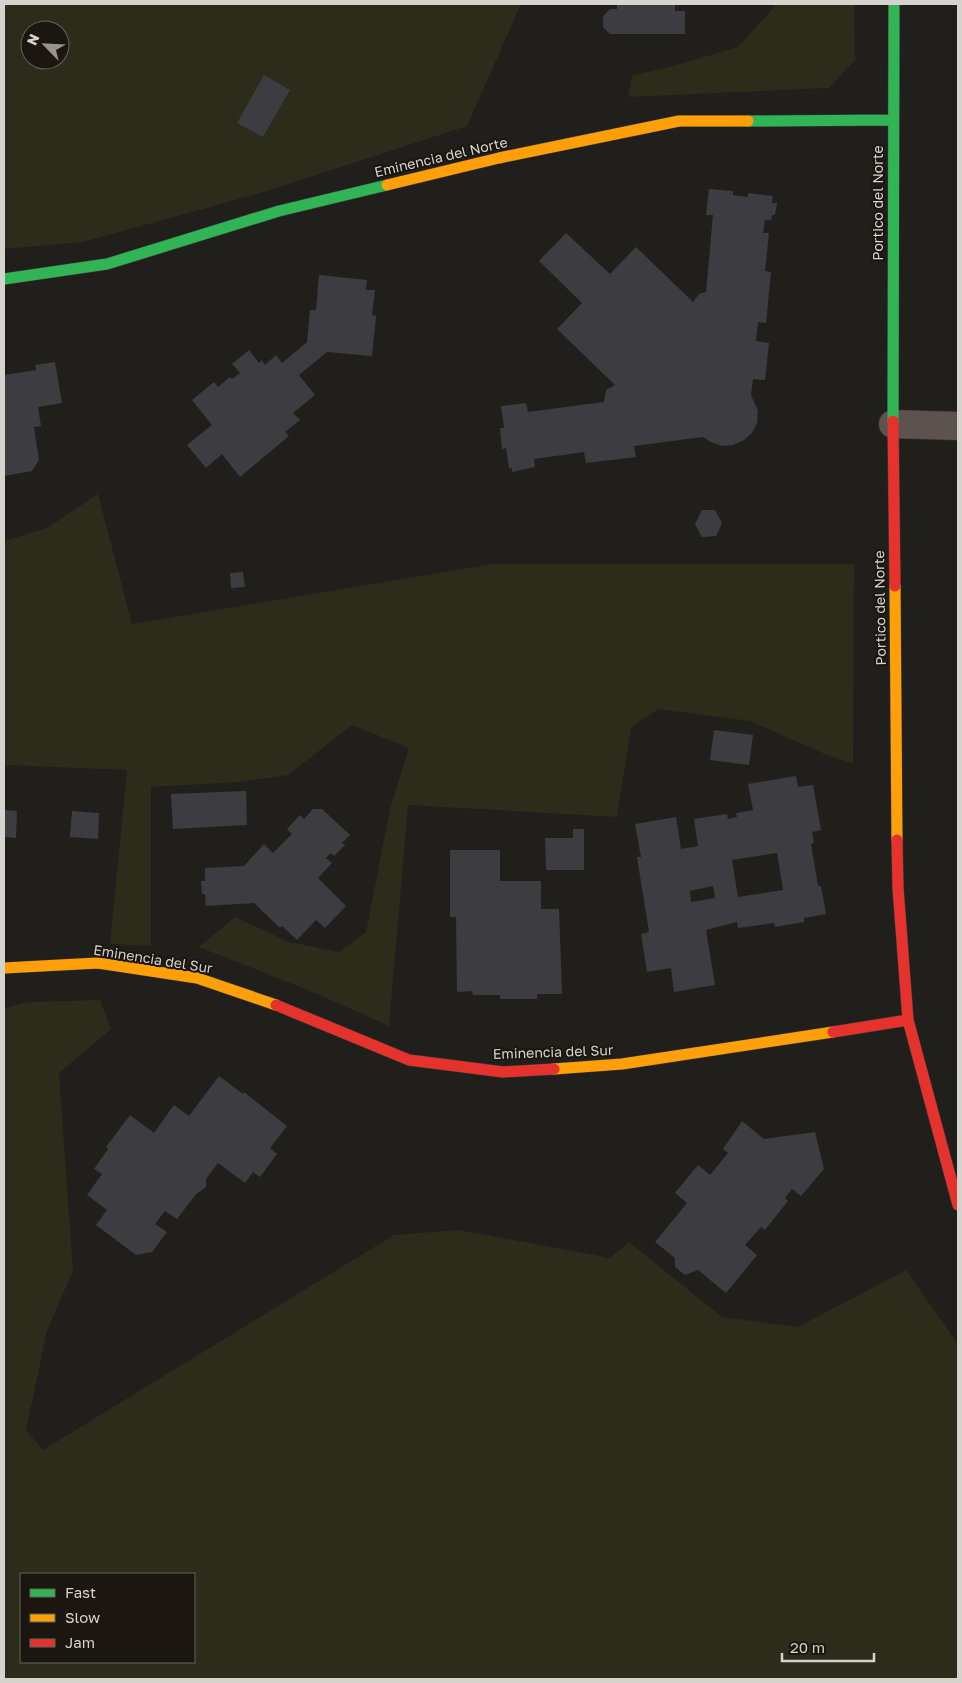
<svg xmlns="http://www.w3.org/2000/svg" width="962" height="1683" font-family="'Golos Text',sans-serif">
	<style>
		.green { fill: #2b2c19; fill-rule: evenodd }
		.building { fill: #3d3c41; fill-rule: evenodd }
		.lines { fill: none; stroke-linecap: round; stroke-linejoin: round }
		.street-casing { stroke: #3d3c39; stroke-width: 29 }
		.fast-casing { stroke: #3d3c39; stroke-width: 12 }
		.slow-casing { stroke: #3d3c39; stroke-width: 12 }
		.jam-casing { stroke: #3d3c39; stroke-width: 12 }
		.street { stroke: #5d534e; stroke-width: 28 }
		.fast { stroke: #30b455; stroke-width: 11 }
		.slow { stroke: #ff9f0a; stroke-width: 11 }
		.jam { stroke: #e5322d; stroke-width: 11 }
		.labels { text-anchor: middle; stroke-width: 4; stroke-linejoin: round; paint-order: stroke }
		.street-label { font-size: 14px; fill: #d6d3ce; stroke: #1b1710 }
	</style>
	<rect width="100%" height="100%" fill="#211f1c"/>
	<!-- green -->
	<path class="green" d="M4 4H521L467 126 264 192 83 242 4 249ZM30 30H60V60H30Z
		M777 4H854L855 60 829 88 628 97 632 75 666 68 738 47Z
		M98 494 132 624 493 564H854L853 763 829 756 750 721 658 709 631 728 617 817 408 805 389 1026 320 995 199 947 235 917 289 942 339 952 366 932 390 809 409 748 352 725 288 775 240 782 151 787V946L110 944 127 770 4 765V541L47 528Z
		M100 1000 111 1029 59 1073 73 1271 47 1331 26 1430 43 1450 394 1235 459 1230 610 1258 629 1242 722 1317 798 1327 906 1270 958 1344V1679H4V1008L29 1002ZM21 1574H194V1662H21Z"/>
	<!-- building -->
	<path class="building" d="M617 4H675V11H685V34H610L603 27V16L610 9H617Z
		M264 75 290 90 263 137 237 123Z
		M709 189 733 191V195L748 197V193L773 196 772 203H777L775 215H772L771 220H765L763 233H769L765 271 771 272 766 323 758 322 756 341 769 343 765 380 753 379 751 395 758 411 757 423 752 433 744 440 733 445 722 446 711 442 703 437 634 446 636 457 586 463 584 452 534 459 535 467 512 472V468H509L506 448 502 449 500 428H504L501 406 526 403 528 412 604 402 606 390 615 385 557 329 582 303 539 261 566 233 610 274 636 247 693 302 699 294 706 292 713 215H706Z
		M319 275 367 280 366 290H375L372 315 376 316 372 356 327 352 299 375 315 395 293 413 300 420 285 432 289 436 240 477 222 454 206 468 187 445 212 425 192 400 214 382 218 387 230 377 232 379 240 373 232 364 249 350 259 363 262 360 265 365 276 355 282 363 307 342 310 310H316Z
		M55 362 62 403 38 407 41 426 34 427 39 460 32 471 4 476V375L36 370 35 365Z
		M702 510H715L722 523 716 536 702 537 695 524Z
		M243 572 245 587 231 588 230 573Z
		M714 730 753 735 749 765 710 760Z
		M796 776 798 787 813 785 821 830 812 832 814 843 811 844 818 886H821L826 914 804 918V922L775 927 774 923 738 928 737 922 706 930 715 985 674 992 671 968 647 972 641 934 649 932 637 857H641L635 824 676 817 681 849 698 846 694 819 727 814 728 819 737 817 736 813 753 810 748 784ZM777 853 783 890 738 897 732 860ZM713 886 715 898 691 902 690 891Z
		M246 791 247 825 173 829 171 794Z
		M313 809H322L350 835 342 843 345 845 334 856 331 853 326 858 332 863 318 878 346 906 325 928 316 920 297 940 282 926 280 928 254 903 206 906 205 894H202L201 881H205V868L244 866 264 844 273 853 292 834 287 829 300 815 304 819Z
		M4 810 17 811 16 838 4 837Z
		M72 811 99 813 98 839 70 837Z
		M573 829H584V870H546L545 838H573Z
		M450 850H500V881H541V909H559L562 994H537V999H500V995H473L472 991 457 992 456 917H450Z
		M219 1076 243 1094 244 1092 287 1126 270 1148 277 1154 260 1177 253 1172 245 1183 218 1163 206 1179V1187L196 1194 177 1219 165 1211 155 1224 167 1232 152 1252 136 1255 96 1225 107 1210 87 1195 102 1174 94 1169 108 1149 106 1147 130 1115 154 1133 174 1105 189 1116Z
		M742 1121 764 1139 815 1132 824 1169 801 1196 792 1189 785 1198 788 1201 765 1230 761 1227 745 1245 757 1255 726 1293 698 1270 685 1275 675 1267V1258L655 1242 687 1203 675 1193 698 1165 710 1175 728 1153 723 1149Z"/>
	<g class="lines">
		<defs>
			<path id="street" d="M893 424 958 426"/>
			<path id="fast" d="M748 121 893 120
				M4 279 107 264 279 211 387 185
				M893 421 894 4"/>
			<path id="slow" d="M387 185 499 158 679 121H748
				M895 586 897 840
				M4 968 98 963 197 978 276 1005
				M554 1069 622 1064 833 1032"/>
			<path id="jam" d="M893 421 895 586
				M897 840 898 888 908 1020 958 1205
				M276 1005 409 1060 503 1072 554 1069
				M833 1032 908 1020"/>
		</defs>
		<!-- street casing -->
		<use href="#street" class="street-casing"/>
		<!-- fast casing -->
		<use href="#fast" class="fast-casing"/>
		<!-- slow casing -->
		<use href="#slow" class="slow-casing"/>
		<!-- jam casing -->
		<use href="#jam" class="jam-casing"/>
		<!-- street -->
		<use href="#street" class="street"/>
		<!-- fast -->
		<use href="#fast" class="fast"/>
		<!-- slow -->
		<use href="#slow" class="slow"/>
		<!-- jam -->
		<use href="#jam" class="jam"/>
	</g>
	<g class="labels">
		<!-- street labels -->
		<g class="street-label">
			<text transform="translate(441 157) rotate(-13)" y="5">Eminencia del Norte</text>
			<text transform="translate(878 203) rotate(-90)" y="5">Portico del Norte</text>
			<text transform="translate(880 608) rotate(-91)" y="5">Portico del Norte</text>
			<text transform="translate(153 959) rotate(9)" y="5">Eminencia del Sur</text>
			<text transform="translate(553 1052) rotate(-2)" y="5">Eminencia del Sur</text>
		</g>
	</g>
	<!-- border -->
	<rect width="962" height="1683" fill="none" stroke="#d6d3ce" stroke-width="10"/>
	<!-- legend -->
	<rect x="20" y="1573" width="175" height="90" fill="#1b1710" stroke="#66625c"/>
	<rect x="30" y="1589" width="25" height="8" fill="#30b455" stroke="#66625c"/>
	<text x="65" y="1598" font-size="15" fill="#d6d3ce">Fast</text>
	<rect x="30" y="1614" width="25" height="8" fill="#ff9f0a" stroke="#66625c"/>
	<text x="65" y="1623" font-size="15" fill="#d6d3ce">Slow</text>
	<rect x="30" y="1639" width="25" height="8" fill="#e5322d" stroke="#66625c"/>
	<text x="65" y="1648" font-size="15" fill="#d6d3ce">Jam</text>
	<!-- north arrow -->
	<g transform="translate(45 45) rotate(294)"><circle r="24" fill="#1b1710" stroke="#66625c"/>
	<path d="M0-4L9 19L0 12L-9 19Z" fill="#979490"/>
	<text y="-8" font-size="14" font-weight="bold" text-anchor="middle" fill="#d6d3ce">N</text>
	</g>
	<!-- scale -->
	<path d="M782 1653v8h92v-8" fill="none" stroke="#d6d3ce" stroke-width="2.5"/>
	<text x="790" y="1653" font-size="15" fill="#d6d3ce" stroke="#1b1710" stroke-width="4" paint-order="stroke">20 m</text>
</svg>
